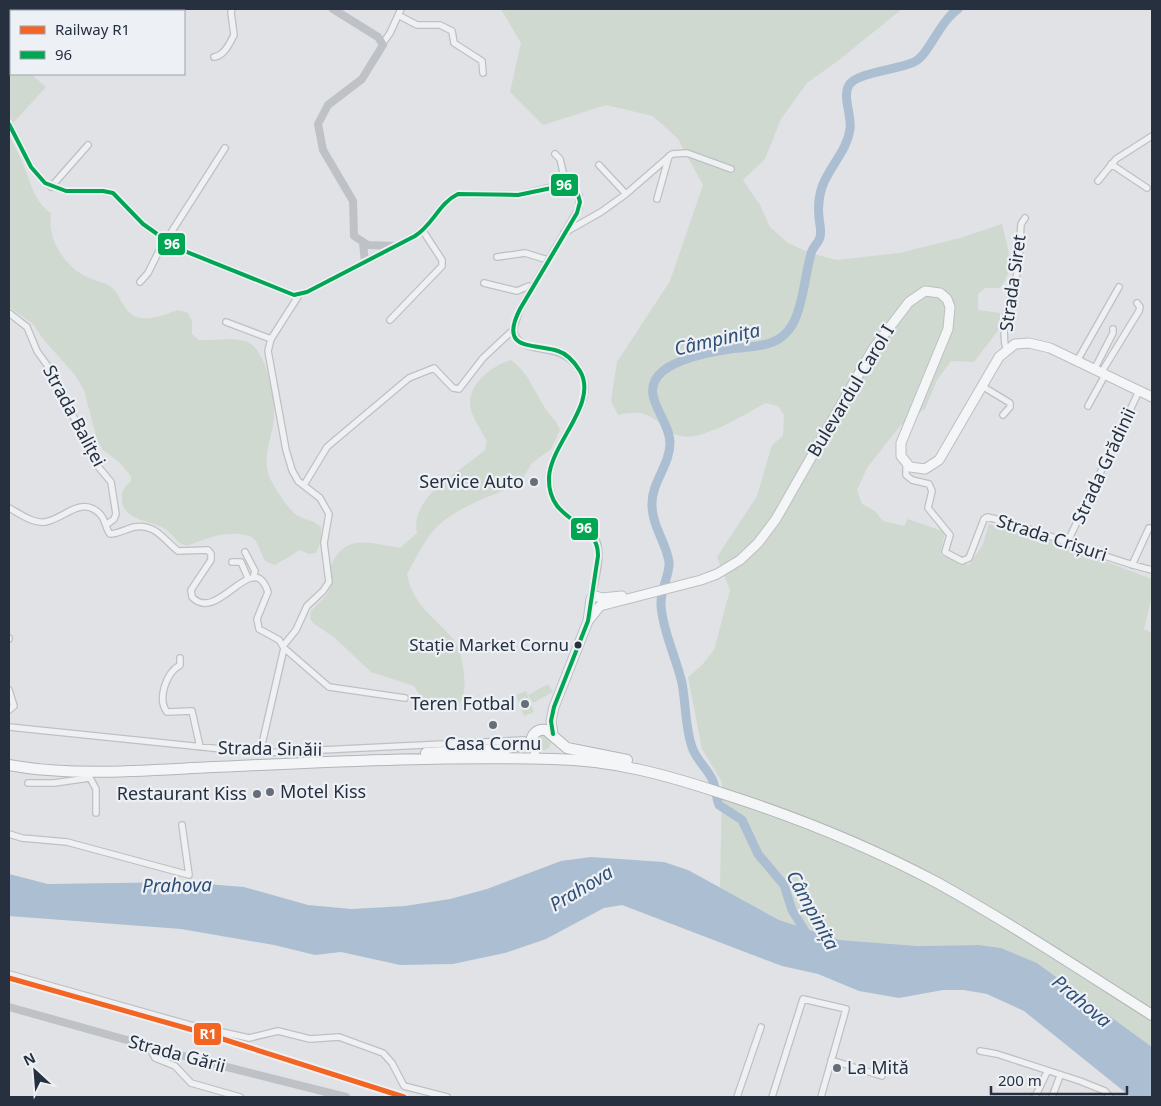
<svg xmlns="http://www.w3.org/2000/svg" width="1161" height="1106" font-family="'Noto Sans',sans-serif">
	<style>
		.green { fill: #d0d9d0 }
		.water { fill: #acbfd2 }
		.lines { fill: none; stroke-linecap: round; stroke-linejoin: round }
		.river { stroke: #acbfd2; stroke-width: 9 }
		.street-casing { stroke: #bec0c3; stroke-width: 8 }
		.primary-casing { stroke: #bcbfc3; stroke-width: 11 }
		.highway-casing { stroke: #b2b5ba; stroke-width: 12 }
		.street { stroke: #eff0f2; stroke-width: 5.5 }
		.secondary { stroke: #bec1c5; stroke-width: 8 }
		.primary { stroke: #f4f5f6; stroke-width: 9 }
		.highway { stroke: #f4f5f6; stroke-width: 10 }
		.bus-1-casing { stroke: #edf0f5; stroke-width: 8 }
		.bus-1 { stroke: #00a651; stroke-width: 4 }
		.rail-1-casing { stroke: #edf0f5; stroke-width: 9 }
		.rail-1 { stroke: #f26522; stroke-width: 5 }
		.poi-dot { fill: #676e79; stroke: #edf0f5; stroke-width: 2 }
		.bus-dot { fill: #26303f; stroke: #edf0f5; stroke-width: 2 }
		.labels { text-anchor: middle; stroke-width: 4.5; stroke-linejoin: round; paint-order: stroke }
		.bus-label { font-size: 17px; fill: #26303f; stroke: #edf0f5; text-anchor: end }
		.street-label { font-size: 18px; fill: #26303f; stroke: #edf0f5 }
		.poi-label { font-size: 18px; fill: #26303f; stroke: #edf0f5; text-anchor: end }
		.water-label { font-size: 19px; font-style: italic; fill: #2f4f74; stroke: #edf0f5 }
		.line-badge { stroke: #edf0f5; stroke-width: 2 }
		.badge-label { font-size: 14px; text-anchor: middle; font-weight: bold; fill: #fff }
	</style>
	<rect width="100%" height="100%" fill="#e0e2e5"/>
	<!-- green -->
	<path class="green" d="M501 9H902L839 60 807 83 781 119 765 159 743 180 760 205 770 227 788 243 810 253 837 260 899 253 960 238 1002 224C1007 248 1017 267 1000 288H985L978 294V310L1000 313V328L974 362 951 361 937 380 925 409 900 426 867 468 857 490 862 504 875 511 883 521 904 526 908 519 945 532 940 555 969 565 982 546 989 524 1062 545 1152 579V596L1144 629 1152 633V1047L1037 963 1001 948 979 945 918 946 840 940 779 920 720 888 722 782 702 749 688 677 702 665 714 650 730 590 717 557 757 496 772 445 783 436 784 415 778 406 766 403C744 414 700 444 677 435 672 434 668 429 664 426 647 413 640 410 618 415L611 401 617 362 670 281 703 185 678 139 653 116 606 105 543 125 510 92 521 43Z
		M9 55 11 57V74H31L46 87 13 123 9 116Z
		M9 136C15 147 21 157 25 169 32 186 34 201 51 213 47 237 62 264 85 276 92 280 102 281 110 286 121 294 123 313 137 317 150 321 167 314 178 310L188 313 192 321V334L199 340C214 341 230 337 245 341 265 346 274 393 274 412 275 433 261 454 269 476 272 484 290 512 298 516 307 520 313 520 321 527V541L316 553 309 554 300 550 275 565 265 561C260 553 259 540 249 536 232 531 216 535 200 541 195 542 190 546 185 545 177 544 172 533 165 529 151 520 124 521 122 501 121 491 124 487 131 481V476L118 461 103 450 97 440 84 390 75 375 43 339 33 324 9 307Z
		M511 360C529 373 535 393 547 411 552 418 557 421 560 430L551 449 532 463 518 486C492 494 451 510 433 531 423 543 415 560 407 574 413 606 434 616 453 639 462 651 466 677 464 692 463 698 459 704 456 710L418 706 421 697 414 686 371 672 335 638 313 623 310 618 311 611C326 595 335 592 330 568 344 531 372 544 400 548L417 533C409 497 461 471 485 450L487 442C482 430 470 416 470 403 469 383 495 364 511 360Z
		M548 684 553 692 533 703 528 695Z
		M526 691 534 712 524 716 516 695Z
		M535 742a8 8 0 1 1 16 0a8 8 0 1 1-16 0Z"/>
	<!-- water -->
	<path class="water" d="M591 857 664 862 688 870 779 920 840 940 918 946 979 945 1001 948 1037 963 1152 1047V1097H1131L1024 1011 987 994 964 990H943L899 998 859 991 818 974 782 966 622 905 604 908 546 939 505 953 453 964 400 965 341 952 315 955 274 945 181 929 9 916V874L48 884 183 882 244 887 308 905 352 909 405 906 450 899 487 889 561 861Z"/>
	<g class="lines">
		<!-- river -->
		<path class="river" d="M808 936 792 910 784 885 758 854 742 820 719 805C716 798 716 789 713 781 708 769 696 760 692 747 685 727 686 704 682 683 676 657 663 632 661 606 660 589 670 575 669 562 666 542 652 526 652 505 651 483 670 465 670 443 670 418 636 393 663 371 679 358 710 352 730 349 758 346 784 348 796 317 804 297 805 275 811 254 812 247 819 243 820 237 822 230 819 223 819 217 818 208 819 196 822 187 829 167 847 151 850 129 852 115 842 97 849 85 857 72 898 70 914 62 929 55 939 22 958 9"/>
		<defs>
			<path id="street" d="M9 11 11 9
				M398 15 417 25H440L452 31 454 43 482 61 483 73
				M383 43 390 33 401 9
				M214 57C224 56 230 43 234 35L231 12 232 9
				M555 154 560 159 566 185
				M1111 164 1147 188
				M599 165 626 194
				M1098 181 1116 159 1152 136
				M51 187 88 145
				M657 199 669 156
				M564 233 601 212 626 194 672 154 687 153 731 169
				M497 257 525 253 548 260
				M140 282 148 273 158 253 225 148
				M484 283 517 291 529 286 532 288
				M9 313 27 327 37 351 52 372 96 464 111 482 116 514 114 519 106 525
				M390 320 442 266V260L423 231
				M226 322 271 339
				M1006 349C999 323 1014 293 1018 268 1020 253 1020 239 1021 224L1025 218
				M1077 361 1119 287
				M1094 370 1113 333V329
				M1101 373 1139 311 1140 307 1137 303
				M982 386 1010 403V407L1003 415
				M1088 406 1105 375
				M906 463V475L912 480 929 484 932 491 928 508 950 535 945 552 962 561 969 558 984 519 987 517C1044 530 1096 557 1152 570
				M304 485 327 447 334 441 409 378 434 368 453 388 459 389 483 358 513 330
				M9 508C19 513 33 524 45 522 64 519 80 496 99 513 106 519 105 528 110 534 118 534 126 529 134 527 155 523 164 540 178 551L208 550 211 554V560L191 590 192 597C218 625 253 546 268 592L257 619 259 629 279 640 284 648 329 687 405 698
				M1068 541 1139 391
				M245 552 255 571 253 578
				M232 562H241L248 578
				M1132 565 1149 528
				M9 639V638
				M283 646 296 630 307 606 323 591 329 582 324 543 329 514 320 498 298 481 292 470 286 450 268 351 271 339 299 295
				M180 658V665C166 673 157 699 167 712L192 711 200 747
				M9 690 14 706 9 710
				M9 727 260 753 524 740
				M260 753 284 648
				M89 776 96 789V813
				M28 783H54L89 778
				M9 834 22 838 67 842 189 875 182 825
				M9 974 190 1025 249 1038 278 1031 310 1039 339 1037 383 1053 392 1063 404 1086 447 1097
				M149 1047 155 1058 175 1066 191 1083 240 1097
				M980 1051 997 1054 1080 1081 1105 1091 1110 1097
				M831 1060 882 1076
				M737 1097 761 1027
				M772 1097 803 999 846 1009 821 1097
				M1035 1097 1047 1072
				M1052 1097 1060 1076"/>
			<path id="primary" d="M588 621 600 606 701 580 717 574 740 560 758 543 776 519 873 349 909 302 925 291 940 293 947 299 950 307 948 329 901 443V456L910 467 925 469 939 460 999 357 1015 344 1029 343 1050 348 1152 397
				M553 734 551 721 554 707 588 621 591 599 596 596 601 598 622 596"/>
			<path id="highway" d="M535 750 531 742C532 733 538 729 546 730L567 748 627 760
				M426 753 505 749 531 742
				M9 765C74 777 148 770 214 767 327 762 440 756 553 759 613 760 667 775 724 794 796 817 868 846 936 882 1010 923 1081 970 1152 1015"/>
		</defs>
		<!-- street casing -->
		<use href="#street" class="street-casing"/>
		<!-- primary casing -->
		<use href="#primary" class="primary-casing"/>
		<!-- highway casing -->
		<use href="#highway" class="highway-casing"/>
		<!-- street -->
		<use href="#street" class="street"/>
		<!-- secondary -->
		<path class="secondary" d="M333 9 378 37 383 45 362 79 328 105 318 124 323 150 353 201 354 236 368 245 394 246
			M9 124 31 167 45 183 66 191H103L113 193 143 224 177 248 294 295 307 292 415 236C433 225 439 203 458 194L518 195 561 185 574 188 579 195V208L520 309 513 330C522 362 564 334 583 377 595 405 549 447 549 479 550 524 591 517 598 546 601 562 594 584 591 599
			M363 243 365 262
			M9 1007 191 1058 346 1097"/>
		<!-- primary -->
		<use href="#primary" class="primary"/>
		<!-- highway -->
		<use href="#highway" class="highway"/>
		<defs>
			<path id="bus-1" d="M9 124 31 167 45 183 66 191H103L113 193 143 224 177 248 294 295 307 292 415 236C433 225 439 203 458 194L518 195 566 185 577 191 580 202 577 213 520 309C498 352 534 343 558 351 568 354 575 363 580 371 599 403 551 443 549 477 547 525 599 518 598 556L588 621 554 707 551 721 553 734"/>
		</defs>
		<!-- bus-1 casing -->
		<use href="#bus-1" class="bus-1-casing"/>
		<!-- bus-1 -->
		<use href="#bus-1" class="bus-1"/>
		<defs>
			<path id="rail-1" d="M9 978 207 1034 404 1097"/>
		</defs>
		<!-- rail-1 casing -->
		<use href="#rail-1" class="rail-1-casing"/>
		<!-- rail-1 -->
		<use href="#rail-1" class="rail-1"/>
	</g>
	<!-- markers -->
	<g class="poi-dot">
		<circle cx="534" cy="482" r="5"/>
		<circle cx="525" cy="704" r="5"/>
		<circle cx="493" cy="725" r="5"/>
		<circle cx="270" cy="792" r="5"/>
		<circle cx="257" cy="794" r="5"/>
		<circle cx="837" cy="1068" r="5"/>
	</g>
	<circle class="bus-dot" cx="578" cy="645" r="4.5"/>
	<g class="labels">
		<!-- bus labels -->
		<g class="bus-label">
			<text x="569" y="651">Stație Market Cornu</text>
		</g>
		<!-- street labels -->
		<g class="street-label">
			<text transform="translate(1013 283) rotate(-82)" y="6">Strada Siret</text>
			<text transform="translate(851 391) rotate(-59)" y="6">Bulevardul Carol I</text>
			<text transform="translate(74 416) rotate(62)" y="6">Strada Baliței</text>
			<text transform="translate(1104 466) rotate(-65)" y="6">Strada Grădinii</text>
			<text transform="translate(1052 538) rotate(18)" y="6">Strada Crișuri</text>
			<text transform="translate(270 749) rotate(1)" y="6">Strada Sinăii</text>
			<text transform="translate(177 1054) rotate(15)" y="6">Strada Gării</text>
		</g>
		<!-- poi labels -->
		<g class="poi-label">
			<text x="524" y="488">Service Auto</text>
			<text x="515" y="710">Teren Fotbal</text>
			<text x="493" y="750" text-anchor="middle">Casa Cornu</text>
			<text x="280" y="798" text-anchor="start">Motel Kiss</text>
			<text x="247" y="800">Restaurant Kiss</text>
			<text x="847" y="1074" text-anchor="start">La Mită</text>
		</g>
		<!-- water labels -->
		<g class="water-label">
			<text transform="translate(717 339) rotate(-13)" y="7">Câmpinița</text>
			<text transform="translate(177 885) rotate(-1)" y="7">Prahova</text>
			<text transform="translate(581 888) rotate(-31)" y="7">Prahova</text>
			<text transform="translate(813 910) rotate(61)" y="7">Câmpinița</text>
			<text transform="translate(1082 1001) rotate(40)" y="7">Prahova</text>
		</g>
	</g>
	<g class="line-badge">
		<rect x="550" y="173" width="29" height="24" rx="5" fill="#00a651"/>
		<rect x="157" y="232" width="29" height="24" rx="5" fill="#00a651"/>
		<rect x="570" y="517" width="29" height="24" rx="5" fill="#00a651"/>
		<rect x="193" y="1022" width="29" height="24" rx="5" fill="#f26522"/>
	</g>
	<g class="badge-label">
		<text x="564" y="190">96</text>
		<text x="172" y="249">96</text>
		<text x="584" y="533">96</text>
		<text x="208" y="1039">R1</text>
	</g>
	<!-- border -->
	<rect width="1161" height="1106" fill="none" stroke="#26303f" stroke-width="20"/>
	<!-- legend -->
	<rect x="10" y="10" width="175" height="65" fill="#edf0f5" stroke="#9da3ac"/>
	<rect x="20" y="26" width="25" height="8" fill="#f26522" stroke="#9da3ac"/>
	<text x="55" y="35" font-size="15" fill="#26303f">Railway R1</text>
	<rect x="20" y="51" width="25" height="8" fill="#00a651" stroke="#9da3ac"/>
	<text x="55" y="60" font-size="15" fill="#26303f">96</text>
	<!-- north arrow -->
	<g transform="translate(35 1071) rotate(334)" stroke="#edf0f5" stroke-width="4" paint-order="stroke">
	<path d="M0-4L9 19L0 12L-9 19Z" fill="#26303f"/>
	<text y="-8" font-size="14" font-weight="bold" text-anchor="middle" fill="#26303f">N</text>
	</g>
	<!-- scale -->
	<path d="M991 1086v8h136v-8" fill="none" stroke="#26303f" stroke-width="2.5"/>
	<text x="998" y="1086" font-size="15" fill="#26303f" stroke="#edf0f5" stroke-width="4" paint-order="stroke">200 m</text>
</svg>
